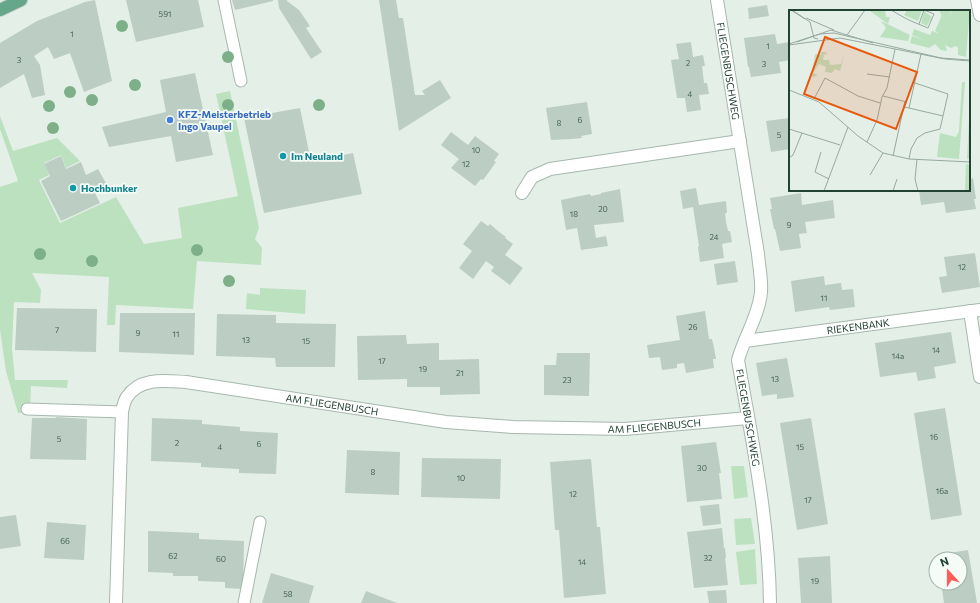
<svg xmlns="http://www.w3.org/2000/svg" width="980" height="603" font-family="Commissioner,sans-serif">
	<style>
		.green { fill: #bce1bf }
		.building { fill: #bccdc3 }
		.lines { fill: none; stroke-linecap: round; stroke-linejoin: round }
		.service-casing { stroke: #a6b8ae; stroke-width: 13 }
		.minor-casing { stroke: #a6b8ae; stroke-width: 14 }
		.primary-casing { stroke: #c1cac6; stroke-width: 14 }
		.service { stroke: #fff; stroke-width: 11 }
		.minor { stroke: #fff; stroke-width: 12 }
		.primary { stroke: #66a789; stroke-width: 12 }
		.tree { fill: #7db088 }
		.shop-dot { fill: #3f7fe0; stroke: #f5fbf7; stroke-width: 1.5 }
		.culture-dot { fill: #0f9aa8; stroke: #f5fbf7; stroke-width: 1.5 }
		.labels { text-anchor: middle; stroke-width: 3.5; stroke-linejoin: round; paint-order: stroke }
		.number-label { font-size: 8px; fill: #486557 }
		.street-label { font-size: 10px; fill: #224233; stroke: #f5fbf7 }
		.shop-label { font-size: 10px; font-weight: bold; fill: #366cbe; stroke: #f5fbf7; text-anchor: start }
		.culture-label { font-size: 10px; font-weight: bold; fill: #0d838f; stroke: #f5fbf7; text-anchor: start }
		.inset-road { fill: none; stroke: #96aaa0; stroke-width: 1 }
		.view { fill: #e8590c; fill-opacity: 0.15; stroke: #e8590c; stroke-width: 2 }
		.inset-edge { fill: none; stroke: #224233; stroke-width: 2 }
	</style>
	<rect width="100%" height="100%" fill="#e4efe8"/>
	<!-- green -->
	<path class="green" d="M230 91 259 228 255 239 262 248 261 265 197 261 193 309 116 305 115 325H107L109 277 32 273 41 290 40 303 14 302 12 349 15 380H68L67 388 31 386 30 412 18 413 6 371 0 330V187L18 181 0 129V116L13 151 57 138 80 161 66 168 61 155 44 163 49 175 39 180 60 223 116 197 144 244 182 238 178 208 238 196 216 94Z
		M260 288 306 290 305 314 246 309 247 293 260 295Z
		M731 466H744L748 497 734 499Z
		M751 518 755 544 736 545 734 519Z
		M755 549 757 584 740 585 736 552Z"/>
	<!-- building -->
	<path class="building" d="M95 0 112 81 84 92 70 53 54 59 48 47 34 56 40 65 45 95 32 98 24 74 0 88V43L37 21 85 2Z
		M126 0H198L204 27 136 42Z
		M232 0H273V1L235 10Z
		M278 0H287V1L299 10 310 26 306 28 322 52 311 59 279 8Z
		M379 0H396L399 18H403L415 95H425L422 91 440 80 451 98 399 131Z
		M767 5 769 16 749 19 748 8Z
		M775 34 777 44 790 42V60L779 62 781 73 751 77 749 67H748L744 38Z
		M691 42 693 57 703 55 705 66H702L704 83H707L709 94 699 95 701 110 687 112 685 98H677L671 60 679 59 676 44Z
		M195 73 213 155 176 162 171 136 109 147 102 127 166 112 160 80Z
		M587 102 592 134 581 136 582 138 572 139 551 140 546 108Z
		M300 108 309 152 320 160 353 153 362 194 264 213 244 118Z
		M790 118V149L771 152 766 121Z
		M451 132 468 145 475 136 499 154 494 161 496 162 489 172 483 180 481 179 475 186 451 168 459 159 441 145Z
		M61 156 66 169 81 162 86 175 98 169 107 185 94 191 100 203 61 221 41 181 50 176 44 164Z
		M969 172 971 179 973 178 976 199H974L976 209 946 213 944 202 921 205 919 190H969Z
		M696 188 699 205 726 201 727 213H725L726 222 728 231H730L732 242 722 244 724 258 700 262 698 247 699 246 693 207 683 209 680 191Z
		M620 189 624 222 594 225 596 238 606 236 608 246 581 250 577 228 566 230 561 200 590 194 591 196 601 194V193Z
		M801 193 802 205 833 200 835 218 805 222 807 233 799 234 801 248 780 251 775 229H774L770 209H772L770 198Z
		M481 221 488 226 490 224 498 231 506 237 505 238 513 244 505 255 523 268 510 285 491 271 494 267 486 261 473 279 459 268 472 251 463 244Z
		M975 253 980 287 942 293 939 277 947 276 944 257Z
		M735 261 738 282 717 285 714 264Z
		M824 276 825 285 841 283 842 290 853 289 855 307 830 310 829 307 795 312 791 281Z
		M17 308 97 309 96 352 15 350Z
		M705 311 709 339H712L714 348 716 359H713L714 368 686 373 684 363 677 364V368L662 370 660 357 649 358 647 345 680 340 676 316Z
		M120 313H195L194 355 119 352Z
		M217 314 276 315V323L336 324 335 367H276L275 358 216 356Z
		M951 332 956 363 934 367 936 378 918 381 916 372 880 377 875 343Z
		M406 335 407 344 439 343V360L479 359 480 394 440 395V387H407V379L358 380 357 336Z
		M557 353H590L589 396 544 395V365H556Z
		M787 358 794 397 777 399V394L762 396 756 363Z
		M945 408 962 515 931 520 914 413Z
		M56 417 87 419 86 460 30 459 32 418H56Z
		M152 418 202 420V424L240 427V431L278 433 276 474 239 473V469L201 467V463L151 461Z
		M811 418 828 524 797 530 780 423Z
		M716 442 721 473H719L722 499 687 502 681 446Z
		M347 450 400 452 399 495 345 493Z
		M422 458 501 459 500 499 421 497Z
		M591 459 597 527H600L606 594 564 598 559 530H555L550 462Z
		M719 504 721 524 703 526 700 506Z
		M16 515 21 546 0 549V517Z
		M47 522 86 525 84 560 44 558Z
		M722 528 724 548H725L726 558H725L728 585 694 588 687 532Z
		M148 531 199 533V539L244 541 243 589 225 588V582L198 581V576H173V573L148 572Z
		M968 550 977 603H944L941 583H960V559H937V555Z
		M830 556 832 603H801L798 558Z
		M271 573 314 586 309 603H262Z
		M726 590 727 603H709L707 591Z
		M366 591 397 603H361Z"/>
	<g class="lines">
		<defs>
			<path id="service" d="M224 0 241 81
				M27 409 122 412
				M244 603 260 522"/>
			<g id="minor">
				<path id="s1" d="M717 0 758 254C759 266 762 280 761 292 759 315 744 338 738 360 752 440 769 521 770 603"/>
				<path d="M977 0 980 15"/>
				<path d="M522 193 532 177 550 169 740 141"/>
				<path d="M970 311 980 377"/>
				<path id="s2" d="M745 341 980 310"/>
				<path id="s3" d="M116 603 122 412C123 407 124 401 127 397 140 377 165 381 186 382L446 422 513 427 625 429 748 418"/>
			</g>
			<path id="primary" d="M0 10 21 0"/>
		</defs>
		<!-- service casing -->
		<use href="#service" class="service-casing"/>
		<!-- minor casing -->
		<use href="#minor" class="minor-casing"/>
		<!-- primary casing -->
		<use href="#primary" class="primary-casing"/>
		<!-- service -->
		<use href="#service" class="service"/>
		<!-- minor -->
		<use href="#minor" class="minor"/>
		<!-- primary -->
		<use href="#primary" class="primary"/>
	</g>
	<!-- trees -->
	<g class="tree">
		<circle cx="122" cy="26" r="6"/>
		<circle cx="228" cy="57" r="6"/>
		<circle cx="135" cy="85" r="6"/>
		<circle cx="70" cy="92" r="6"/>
		<circle cx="92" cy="100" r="6"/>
		<circle cx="228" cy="105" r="6"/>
		<circle cx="319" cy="105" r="6"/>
		<circle cx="49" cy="106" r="6"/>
		<circle cx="53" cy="128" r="6"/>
		<circle cx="197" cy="250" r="6"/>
		<circle cx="40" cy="254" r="6"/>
		<circle cx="92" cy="261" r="6"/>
		<circle cx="229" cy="281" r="6"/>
	</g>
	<!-- markers -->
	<circle class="shop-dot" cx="170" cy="120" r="4"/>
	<g class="culture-dot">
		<circle cx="283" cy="156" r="4"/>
		<circle cx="73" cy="188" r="4"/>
	</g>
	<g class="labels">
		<!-- number labels -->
		<g class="number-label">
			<text x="165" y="17">591</text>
			<text x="72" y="37">1</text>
			<text x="768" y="49">1</text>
			<text x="19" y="63">3</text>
			<text x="688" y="66">2</text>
			<text x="764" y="67">3</text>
			<text x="690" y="97">4</text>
			<text x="580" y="123">6</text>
			<text x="559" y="126">8</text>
			<text x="779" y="138">5</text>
			<text x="476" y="153">10</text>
			<text x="466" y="167">12</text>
			<text x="603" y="212">20</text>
			<text x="574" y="217">18</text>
			<text x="789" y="228">9</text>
			<text x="714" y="240">24</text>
			<text x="962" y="270">12</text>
			<text x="824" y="301">11</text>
			<text x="693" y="330">26</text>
			<text x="57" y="333">7</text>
			<text x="138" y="336">9</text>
			<text x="176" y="337">11</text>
			<text x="246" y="343">13</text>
			<text x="306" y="344">15</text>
			<text x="936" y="353">14</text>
			<text x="898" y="359">14a</text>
			<text x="382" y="364">17</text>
			<text x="423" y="372">19</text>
			<text x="460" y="376">21</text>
			<text x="775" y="382">13</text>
			<text x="567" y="383">23</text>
			<text x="934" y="440">16</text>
			<text x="59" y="442">5</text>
			<text x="177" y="446">2</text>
			<text x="259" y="447">6</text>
			<text x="220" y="450">4</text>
			<text x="800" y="450">15</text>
			<text x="702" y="471">30</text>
			<text x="373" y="475">8</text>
			<text x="461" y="481">10</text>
			<text x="942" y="494">16a</text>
			<text x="573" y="497">12</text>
			<text x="808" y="503">17</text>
			<text x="65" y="544">66</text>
			<text x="173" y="559">62</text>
			<text x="708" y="561">32</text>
			<text x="221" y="562">60</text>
			<text x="582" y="565">14</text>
			<text x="815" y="584">19</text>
			<text x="288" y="597">58</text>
		</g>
		<!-- street labels -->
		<g class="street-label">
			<text dy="4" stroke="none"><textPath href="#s1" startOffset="72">FLIEGENBUSCHWEG</textPath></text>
			<text dy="4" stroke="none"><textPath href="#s2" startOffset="114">RIEKENBANK</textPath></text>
			<text dy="4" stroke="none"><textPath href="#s3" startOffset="419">AM FLIEGENBUSCH</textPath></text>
			<text dy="4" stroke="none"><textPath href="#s1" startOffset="426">FLIEGENBUSCHWEG</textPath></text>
			<text dy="4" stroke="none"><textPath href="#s3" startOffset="743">AM FLIEGENBUSCH</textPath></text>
		</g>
		<!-- shop labels -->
		<g class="shop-label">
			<text x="178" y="118">KFZ-Meisterbetrieb<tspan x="178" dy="12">Ingo Vaupel</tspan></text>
		</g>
		<!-- culture labels -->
		<g class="culture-label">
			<text x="291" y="160">Im Neuland</text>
			<text x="81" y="192">Hochbunker</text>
		</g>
	</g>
	<!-- overview -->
	<g transform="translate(789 10)">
		<rect width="181" height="181" fill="#e4efe8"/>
		<path d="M96 0 97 7H101L99 14 81 1ZM118 0H133L129 11 115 5ZM150 0H162L161 6 163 0H181L177 47 169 45V38L167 36 162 38 156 35 158 41 152 40 146 34 140 38 121 33 123 26 135 30 123 25 125 19 141 25 143 21 151 24 146 21 152 7 147 5 153 7ZM135 1 143 7 138 16 132 13ZM92 11 121 25 119 31 91 27 97 18ZM32 34V42H37L38 45 35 44 34 50H40L41 55 52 54 55 44 52 58 51 61 46 59 43 63 36 62 37 57 30 54 24 63 29 65 24 67 23 66 26 44 32 45ZM173 72H176L170 149 148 147 151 123 167 127 170 121ZM181 92V148L178 149ZM177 154 181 155V181H176Z" fill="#bce1bf"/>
		<path class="inset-road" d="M2 0 16 9M3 0 21 12 25 28 29 29M102 0 116 8 122 11 139 18 145 4 135 0 130 14M17 8 45 20M58 25 76 0M8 32 42 20 84 33M0 34 31 24 45 23 152 48 181 50M0 35 51 28 156 49 181 51M78 64 101 67M0 80 30 92 69 126 94 143 120 149 181 152M94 86 118 92M25 89 36 68 69 86 91 93M115 97 120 98 132 44M120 98 154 106M0 119 51 135M78 132 88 110 93 87 98 78 106 39M32 142 26 162 40 169M104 146 116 91M0 148 4 145 13 123M120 149 122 139 128 128 136 123 151 119 159 84 126 73M128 149 126 169 129 181M81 165 94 143M35 181 59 117M104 181 108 169"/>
		<path class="view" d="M36 27 128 62 107 119 15 84Z"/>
		<rect width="181" height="181" class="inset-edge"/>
	</g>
	<!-- north arrow -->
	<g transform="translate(948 571) rotate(339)"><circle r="19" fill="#f5fbf7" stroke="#a1b1a9"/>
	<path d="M0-3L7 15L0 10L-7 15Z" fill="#fb5e56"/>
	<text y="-6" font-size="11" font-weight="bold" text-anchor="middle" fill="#224233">N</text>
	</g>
</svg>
